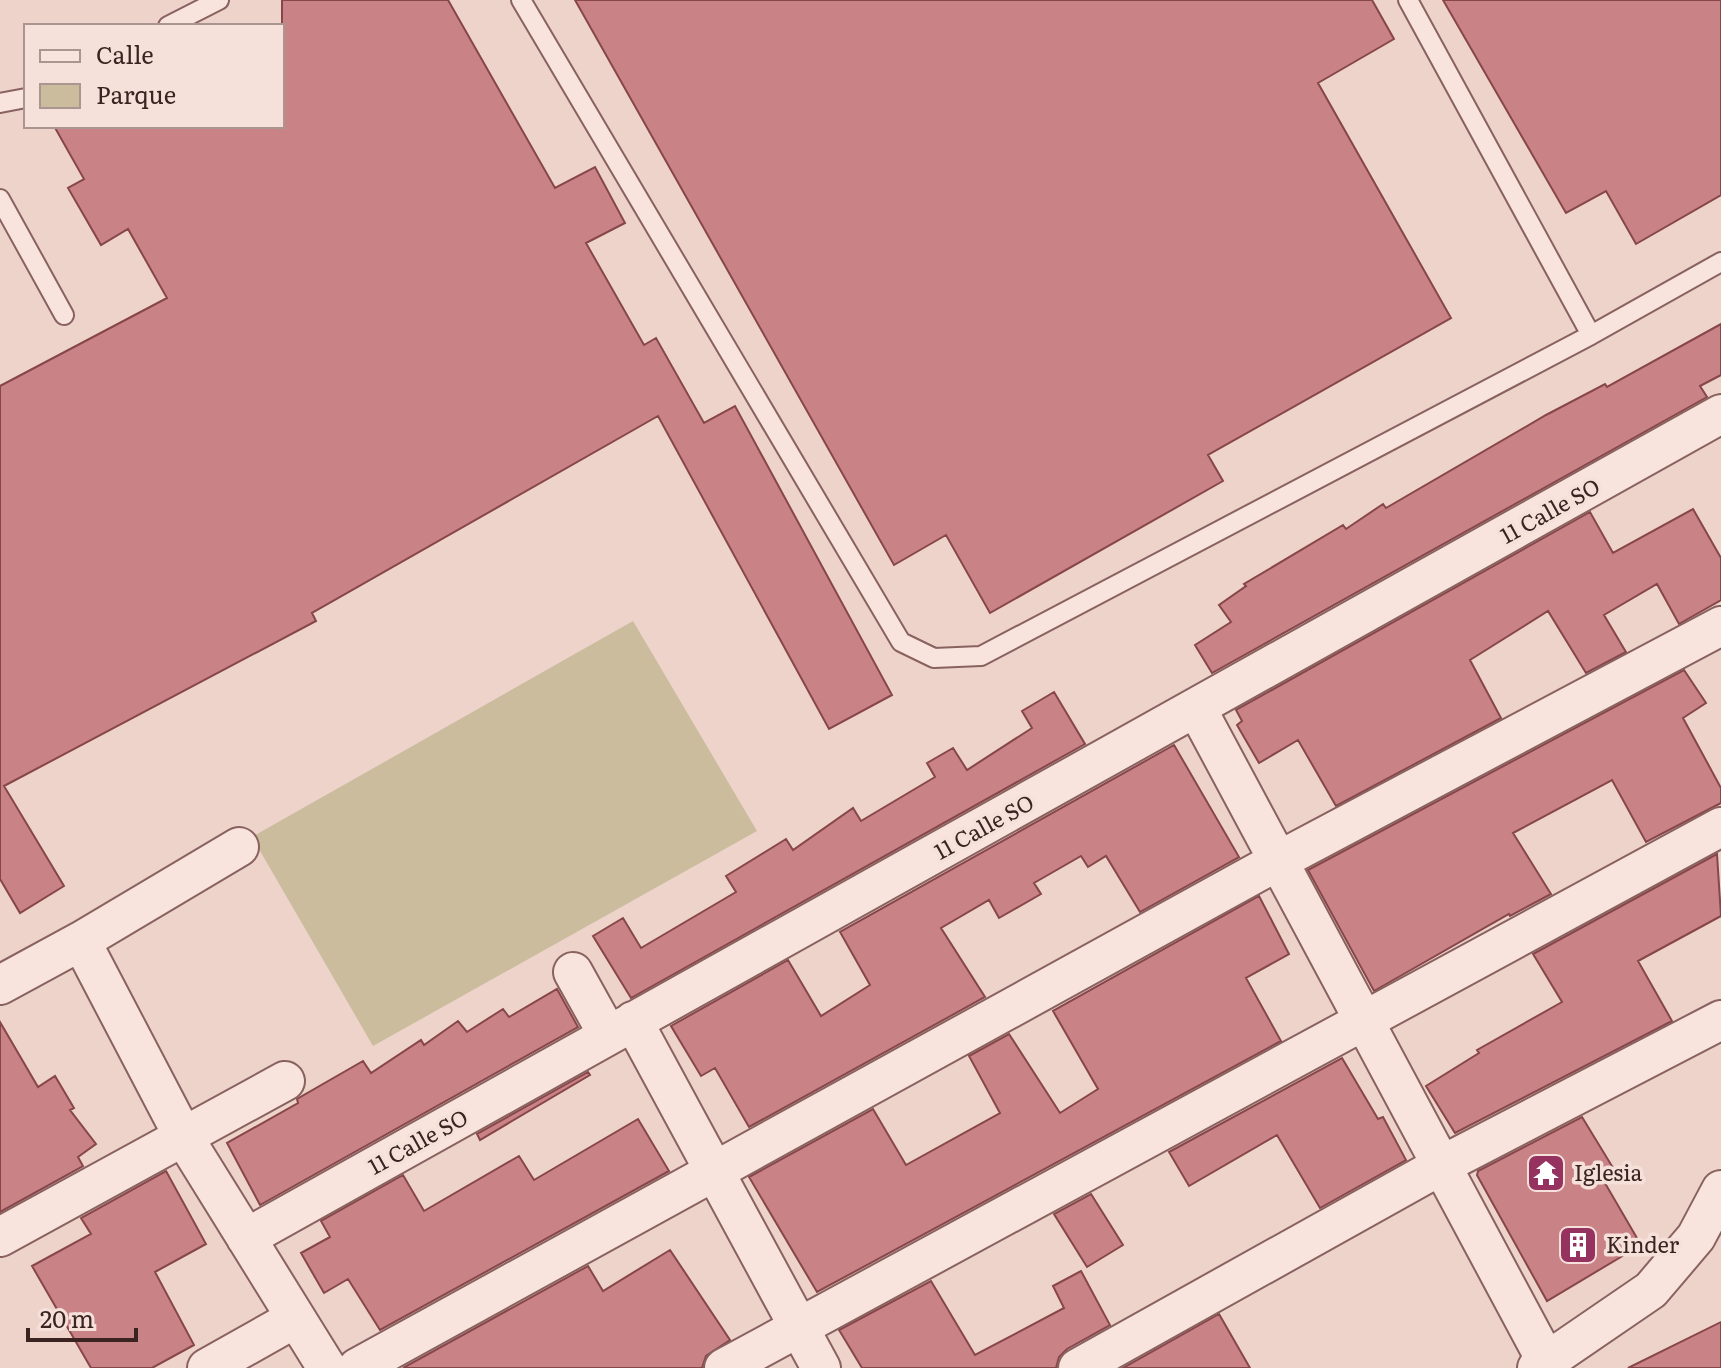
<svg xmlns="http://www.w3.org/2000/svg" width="1721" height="1368" font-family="Literata,serif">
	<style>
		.green { fill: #cbbc9e }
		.building { fill: #c98285; stroke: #87464a; stroke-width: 2 }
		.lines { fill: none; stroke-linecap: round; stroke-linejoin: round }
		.lane-casing { stroke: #89625f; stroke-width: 22 }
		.street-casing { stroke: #89625f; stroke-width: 42 }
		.lane { stroke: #f8e4dd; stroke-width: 18 }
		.street { stroke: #f8e4dd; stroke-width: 38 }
		.labels { text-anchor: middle; stroke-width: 7; stroke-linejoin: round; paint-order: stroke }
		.street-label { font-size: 22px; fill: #3b2322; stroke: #f5e1da }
		.poi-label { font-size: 22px; fill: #3b2322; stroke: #f5e1da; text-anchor: start }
	</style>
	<rect width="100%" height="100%" fill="#edd3ca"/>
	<!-- green -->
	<path class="green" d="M633 621 757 831 373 1046 252 837Z"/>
	<!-- building -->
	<path class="building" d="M282 0H448L555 188 595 167 625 223 586 243 644 345 656 338 704 423 735 406 892 695 829 729 658 416 312 613 316 621 4 786 64 886 20 913 0 879V386L167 298 128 229 101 245 68 188 84 179 54 126H282Z
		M575 0H1372L1394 39 1318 83 1451 318 1208 455 1223 481 990 613 946 535 894 565Z
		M1443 0H1721V195L1636 244 1606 191 1566 213Z
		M1721 324V375L1700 386 1707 397 1212 673 1195 645 1231 622 1219 605 1246 586 1244 584 1343 525 1346 529 1383 504 1386 508 1546 415 1605 384 1607 387Z
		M1693 509 1721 558V600L1679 624 1657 584 1604 615 1626 652 1586 673 1548 611 1470 660 1501 718 1336 806 1298 740 1259 763 1237 725 1242 721 1236 710 1590 512 1613 553Z
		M1684 670 1706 703 1683 718 1721 788V803L1646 842 1612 780 1513 833 1551 894 1510 916 1509 914 1374 991 1308 870Z
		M1054 692 1085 744 631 998 593 936 623 918 641 948 736 892 726 876 786 839 793 850 853 808 861 821 935 777 927 763 953 748 967 770 1032 728 1022 711Z
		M1174 745 1239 857 1140 912 1106 856 1088 867 1081 856 1034 883 1041 894 999 918 989 900 941 928 985 997 749 1127 715 1068 701 1076 671 1026 788 960 821 1016 870 985 840 932Z
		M1717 854 1721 916 1638 961 1672 1021 1455 1133 1426 1086 1479 1053 1477 1050 1562 1002 1533 954Z
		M1259 896 1289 954 1246 978 1281 1041 817 1292 749 1177 873 1109 906 1165 1000 1113 969 1056 1009 1034 1060 1113 1098 1089 1053 1011Z
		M557 989 578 1027 260 1205 227 1143 298 1103 297 1099 363 1061 371 1073 421 1040 424 1045 458 1021 467 1032 503 1009 509 1017Z
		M0 1022 38 1087 55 1076 74 1108 70 1110 96 1144 78 1157 83 1166 0 1212Z
		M1342 1058 1378 1119 1383 1117 1406 1160 1320 1208 1277 1135 1189 1186 1169 1152Z
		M588 1072 590 1075 480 1140 477 1134Z
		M1582 1117 1615 1171 1602 1178 1641 1245 1547 1301 1477 1175 1478 1171Z
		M638 1119 669 1171 380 1330 348 1279 324 1293 301 1253 330 1237 321 1221 403 1175 424 1211 519 1156 534 1180Z
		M166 1171 206 1244 155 1272 194 1345 152 1368H91L32 1266 91 1234 81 1218Z
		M1091 1194 1123 1245 1087 1267 1054 1214Z
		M670 1250 730 1340 706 1356 702 1368H403L588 1266 603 1291Z
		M1081 1271 1110 1325 1067 1349 1059 1357 1056 1368H862L839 1330 931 1281 975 1355 1064 1308 1053 1286Z
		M1219 1314 1250 1368H1123Z
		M1721 1322V1368H1628Z"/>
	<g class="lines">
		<defs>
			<path id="lane" d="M521 0 901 642 934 658 981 656 1591 335 1408 0
				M168 26 219 0
				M0 103 26 98
				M0 199 64 315
				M1591 335 1721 262"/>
			<path id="street" d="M1197 709 1550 1368
				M81 941 183 1136 327 1368
				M573 972 608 1035
				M0 985 81 941 239 847
				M633 1021 821 1368
				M0 1237 285 1081
				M246 1238 1721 414
				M207 1368 296 1318
				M357 1368 1278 861 1721 626
				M724 1368 1721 827
				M1078 1368 1442 1165 1721 1020
				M1537 1368 1651 1290 1696 1237 1721 1190"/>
		</defs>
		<!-- lane casing -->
		<use href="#lane" class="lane-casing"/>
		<!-- street casing -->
		<use href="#street" class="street-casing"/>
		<!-- lane -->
		<use href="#lane" class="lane"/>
		<!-- street -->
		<use href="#street" class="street"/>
	</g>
	<!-- icons -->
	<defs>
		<symbol id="temple-square" viewBox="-11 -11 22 22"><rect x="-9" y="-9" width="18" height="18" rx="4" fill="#953260" stroke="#f5e1da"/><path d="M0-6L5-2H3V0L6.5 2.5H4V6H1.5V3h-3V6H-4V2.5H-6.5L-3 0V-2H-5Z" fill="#fff"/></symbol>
		<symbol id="building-square" viewBox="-11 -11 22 22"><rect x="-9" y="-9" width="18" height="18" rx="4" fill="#953260" stroke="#f5e1da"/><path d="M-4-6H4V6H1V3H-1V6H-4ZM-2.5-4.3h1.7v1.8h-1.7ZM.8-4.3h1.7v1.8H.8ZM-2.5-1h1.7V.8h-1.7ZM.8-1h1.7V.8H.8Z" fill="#fff"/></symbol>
	</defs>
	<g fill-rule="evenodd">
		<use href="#temple-square" x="1524" y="1151" width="44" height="44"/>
		<use href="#building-square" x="1556" y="1223" width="44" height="44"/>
	</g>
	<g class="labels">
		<!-- street labels -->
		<g class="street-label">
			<text transform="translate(1550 511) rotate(-29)" y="8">11 Calle SO</text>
			<text transform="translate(984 827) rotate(-29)" y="8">11 Calle SO</text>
			<text transform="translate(418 1142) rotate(-29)" y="8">11 Calle SO</text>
		</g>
		<!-- poi labels -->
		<g class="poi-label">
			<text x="1574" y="1181">Iglesia</text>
			<text x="1606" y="1253">Kinder</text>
		</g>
	</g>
	<!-- legend -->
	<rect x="24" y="24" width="260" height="104" fill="#f5e1da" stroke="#ab9590" stroke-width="2"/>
	<rect x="40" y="50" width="40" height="12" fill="#f8e4dd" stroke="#ab9590" stroke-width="2"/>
	<text x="96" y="64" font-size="24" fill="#3b2322">Calle</text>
	<rect x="40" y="84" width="40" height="24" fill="#cbbc9e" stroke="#ab9590" stroke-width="2"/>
	<text x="96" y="104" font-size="24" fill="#3b2322">Parque</text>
	<!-- scale -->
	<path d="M28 1328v12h108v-12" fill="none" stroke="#3b2322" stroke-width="4"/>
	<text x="40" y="1328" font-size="24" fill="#3b2322" stroke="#f5e1da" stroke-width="6" paint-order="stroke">20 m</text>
</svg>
